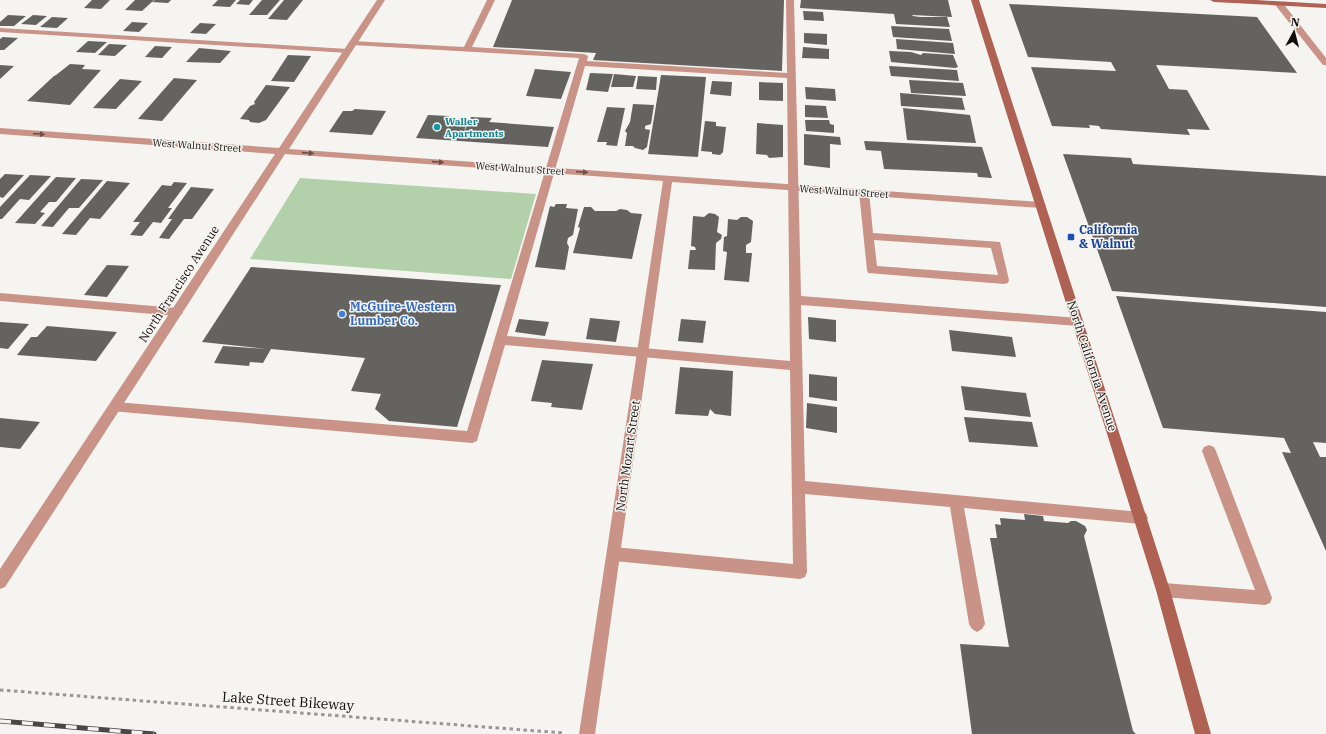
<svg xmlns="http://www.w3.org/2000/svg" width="1326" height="734" font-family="'IBM Plex Serif',serif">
  <rect width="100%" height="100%" fill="#f6f4f1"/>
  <polygon fill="#b2d1aa" points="300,178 536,194 511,279 250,259"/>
  <g fill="#656360">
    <polygon points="92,0 110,0 101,9 84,8"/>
    <polygon points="135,0 154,0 142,11 125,10"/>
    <polygon points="155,0 171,0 168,3 152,2"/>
    <polygon points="218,0 236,0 230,7 212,6"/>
    <polygon points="240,0 253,0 249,5 236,4"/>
    <polygon points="262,0 280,0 267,15 249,15"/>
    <polygon points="284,0 303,0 287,20 268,19"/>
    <polygon points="512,0 784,0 782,71 593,60 596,53 493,47"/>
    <polygon points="801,0 948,0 952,17 912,15 913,16 920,17 947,17 950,27 896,24 894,14 800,8"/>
    <polygon points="1009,4 1257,17 1297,73 1156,65 1169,89 1187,90 1210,130 1187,129 1190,135 1101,129 1099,126 1089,125 1090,128 1052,126 1031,67 1116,71 1111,62 1028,57"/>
    <polygon points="803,11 823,12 824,21 804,20"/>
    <polygon points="8,15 26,16 14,26 0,26 0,22"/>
    <polygon points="33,15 47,16 36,25 21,24"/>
    <polygon points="52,17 68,18 57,28 40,27"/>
    <polygon points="132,22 148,23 139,32 123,31"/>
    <polygon points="200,23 216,24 206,34 190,33"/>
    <polygon points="891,26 949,29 952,41 893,37"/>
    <polygon points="804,33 827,34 827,45 804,43"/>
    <polygon points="3,37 18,38 4,50 0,50 0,39"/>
    <polygon points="896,39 953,43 955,54 897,49"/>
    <polygon points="88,41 107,42 95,53 76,52"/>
    <polygon points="109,44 127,45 115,56 98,55"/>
    <polygon points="155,46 172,47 162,58 145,57"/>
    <polygon points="803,47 829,49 829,59 802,58"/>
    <polygon points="199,48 231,51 220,63 186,62"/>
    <polygon points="889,51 911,52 921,55 923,53 953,55 958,67 955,68 891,62"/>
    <polygon points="288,55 311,56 294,82 271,81"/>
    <polygon points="70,64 85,65 82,69 101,70 70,105 27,101 54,76 56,75"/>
    <polygon points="0,65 14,66 0,79"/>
    <polygon points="889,66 957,70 959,81 891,76"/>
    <polygon points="535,69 571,72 561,99 526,96"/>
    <polygon points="590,73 613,74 608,92 586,90"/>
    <polygon points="614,74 636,76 633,87 611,87"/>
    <polygon points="661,75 706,77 698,157 648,154"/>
    <polygon points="638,76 657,77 656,90 636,89"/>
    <polygon points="174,78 197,80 162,121 138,119"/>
    <polygon points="120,79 142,81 116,109 93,108"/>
    <polygon points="909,80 963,83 966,96 911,93"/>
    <polygon points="712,81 732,82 731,96 710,94"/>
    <polygon points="759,82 783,83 783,101 759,100"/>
    <polygon points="266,85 290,87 266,120 259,123 250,122 249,120 240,119 250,106 255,104 254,102"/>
    <polygon points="805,87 835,89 836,101 806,99"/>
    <polygon points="900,93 962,98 965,110 901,106"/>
    <polygon points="633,104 654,105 651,124 645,126 645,129 650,130 647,147 643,150 635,148 633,146 625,146 627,133 625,131 630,122"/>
    <polygon points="805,105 826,106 828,118 805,117"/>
    <polygon points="607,107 625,108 617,146 606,145 607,142 597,142"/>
    <polygon points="903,108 970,115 976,143 907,140"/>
    <polygon points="355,109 386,111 372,135 329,132 343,111 352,111"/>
    <polygon points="428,115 449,116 445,126 448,119 468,120 463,134 471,117 492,118 489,122 554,127 548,147 416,138"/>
    <polygon points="805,120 829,120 830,124 834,125 834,133 806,131"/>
    <polygon points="705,121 716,122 716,126 726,127 723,152 720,155 712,154 712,152 701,151"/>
    <polygon points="757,123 783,125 783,157 769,158 767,155 756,154"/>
    <polygon points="804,134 840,137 841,145 830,144 830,168 804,165"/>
    <polygon points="864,141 982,147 992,178 978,177 977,173 884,169 881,151 866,150"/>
    <polygon points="1063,154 1131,158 1133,164 1326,176 1326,307 1112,291"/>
    <polygon points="5,174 24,175 3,198 0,197 0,179"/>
    <polygon points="30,175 51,176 29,200 20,199 2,219 0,219 0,207"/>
    <polygon points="56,177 76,178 56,202 49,202 40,212 45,213 35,224 15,223"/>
    <polygon points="81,179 103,180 79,208 69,208 53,227 41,226"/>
    <polygon points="107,181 130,183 100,219 90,218 76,235 62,234"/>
    <polygon points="174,182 187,183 168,208 172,208 161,223 153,222 142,236 130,235 140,222 133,222 162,185 171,186"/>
    <polygon points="191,187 214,189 192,219 184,219 169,239 159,238 172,219 168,219"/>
    <polygon points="556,204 567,204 566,208 578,209 573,235 568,238 567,243 569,247 565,270 535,267 550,206 554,207"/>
    <polygon points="584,207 591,207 595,211 616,211 620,209 627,210 631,213 642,214 632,259 573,253 580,228 578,227"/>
    <polygon points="709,213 715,214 719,217 717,232 722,235 721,239 716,243 715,270 688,269 690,250 696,250 695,247 691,246 693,216 704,217"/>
    <polygon points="741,217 747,217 753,221 751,242 746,245 746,253 752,253 749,282 724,280 727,252 723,251 724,237 727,236 728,219 737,220"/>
    <polygon points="107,265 129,266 107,297 84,295"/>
    <polygon points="251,267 501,285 457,427 389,421 375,409 381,394 351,391 365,358 271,349 263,363 250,362 249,366 214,363 223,346 267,349 202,342"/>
    <polygon points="1116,296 1326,312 1326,443 1313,442 1320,457 1326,457 1326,551 1282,452 1291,453 1284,438 1163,428"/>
    <polygon points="808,317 836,320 836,342 809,339"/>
    <polygon points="590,318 620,321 616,342 586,339"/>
    <polygon points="519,319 549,322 545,336 515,332"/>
    <polygon points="681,319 706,321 703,343 678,341"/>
    <polygon points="0,322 29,324 8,349 0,348"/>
    <polygon points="47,326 117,332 96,361 17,355 31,337 37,337"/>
    <polygon points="949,330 1012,337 1016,357 952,351"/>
    <polygon points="542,360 593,364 582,410 551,407 552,403 531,401"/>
    <polygon points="680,367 733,371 731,416 715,414 710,409 708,416 675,414"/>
    <polygon points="809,374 837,377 837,401 809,397"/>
    <polygon points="961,386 1026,393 1031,417 965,410"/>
    <polygon points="807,403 837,407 837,433 806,428"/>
    <polygon points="964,417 1032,422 1038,447 969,442"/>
    <polygon points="0,418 40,422 20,449 0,447"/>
    <polygon points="1024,514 1043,516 1044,521 1068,523 1071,521 1076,521 1085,526 1087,530 1084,536 1133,731 1136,734 972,734 960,644 1009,647 990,538 997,538 995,524 1001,525 1000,518 1025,520"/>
  </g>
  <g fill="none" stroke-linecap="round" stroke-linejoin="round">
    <polyline stroke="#999795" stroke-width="3" stroke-dasharray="3.5 3.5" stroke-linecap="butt" points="0,690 564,733"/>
    <g fill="#c99388" fill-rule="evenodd">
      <path d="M487,0H495L472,47L584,54L588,56L587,61L787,73L786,0H794L801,296L1078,318L1082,319L1084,322L1082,325L1078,326L801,305L805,481L1141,512L1146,513L1148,518L1146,523L1141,524L964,508L985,624L982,629L977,632L972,629L969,624L950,507L805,494L807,572L805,577L800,579L614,561L609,559L607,554L609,549L614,547L793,564L790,370L505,345L478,437L477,441L472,443L111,411L109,407L111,403L115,402L467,431L579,58L352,45L348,43L352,41L464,47ZM585,66L787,78L790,361L507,336Z"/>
      <polygon points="0,28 348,49 352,51 348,53 0,32"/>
      <path d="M864,189L869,192L873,233L1000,242L1009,280L1008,283L1004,284L868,273L867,270L859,192ZM874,240L991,248L998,275L877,266Z"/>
      <polygon points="0,293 177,308 181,309 183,312 181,315 177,316 0,301"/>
      <polygon points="1209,445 1214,447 1216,451 1272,598 1270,603 1265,605 1163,597 1158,595 1156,590 1158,585 1163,583 1255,590 1202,451 1204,447"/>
    </g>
    <g fill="#c99388" fill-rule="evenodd">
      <polygon points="377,0 385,0 289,149 1041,202 1046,205 1041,208 672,182 595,734 579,734 663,181 285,154 5,587 0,589 0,569 275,154 0,134 0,128 279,148"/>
      <polygon points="1276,2 1282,2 1326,58 1326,65 1323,65 1276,6"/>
    </g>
    <g fill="#af6253" fill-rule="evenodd">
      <polygon points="971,0 979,0 1170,590 1211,734 1195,734 1156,590"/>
      <polygon points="1210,0 1256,0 1326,4 1326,8 1214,2"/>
    </g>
    <g stroke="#494847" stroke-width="5">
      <polyline id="rail" points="0,721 154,734"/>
    </g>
    <use href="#rail" stroke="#f6f4f1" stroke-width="3.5" stroke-dasharray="11" stroke-linecap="butt"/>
  </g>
  <defs><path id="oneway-solid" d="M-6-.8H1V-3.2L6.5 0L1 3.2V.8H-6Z"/></defs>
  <g fill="#6c504a">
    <use href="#oneway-solid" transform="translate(39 134) rotate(4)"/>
    <use href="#oneway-solid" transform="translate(308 153) rotate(4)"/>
    <use href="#oneway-solid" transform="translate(438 162) rotate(4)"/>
    <use href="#oneway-solid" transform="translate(582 172) rotate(4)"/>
  </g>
  <circle fill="#0f9aa8" stroke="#f6f4f1" stroke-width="1.5" cx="437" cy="127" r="4"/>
  <rect fill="#1a4fb4" stroke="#f6f4f1" stroke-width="1.5" x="1067" y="233" width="8" height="8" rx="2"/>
  <circle fill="#3f7fe0" stroke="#f6f4f1" stroke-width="1.5" cx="342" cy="314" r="4"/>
  <g text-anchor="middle" stroke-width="3" stroke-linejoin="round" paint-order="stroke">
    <g font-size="10" font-weight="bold" fill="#0d838f" stroke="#f6f4f1" text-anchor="start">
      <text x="445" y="125">Waller<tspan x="445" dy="12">Apartments</tspan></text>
    </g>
    <g font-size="10" fill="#0f0e0d" stroke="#f6f4f1">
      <text transform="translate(197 145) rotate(4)" y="4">West Walnut Street</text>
      <text transform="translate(520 168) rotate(4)" y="4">West Walnut Street</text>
      <text transform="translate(844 191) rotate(4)" y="4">West Walnut Street</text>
    </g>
    <g font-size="12" font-weight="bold" fill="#164399" stroke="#f6f4f1" text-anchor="start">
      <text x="1079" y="234">California<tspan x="1079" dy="14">&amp; Walnut</tspan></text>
    </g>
    <g font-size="12" fill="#0f0e0d" stroke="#f6f4f1">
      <text transform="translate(179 284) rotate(-57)" y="4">North Francisco Avenue</text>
      <text transform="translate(1092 366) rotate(72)" y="4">North California Avenue</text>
      <text transform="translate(628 456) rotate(-82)" y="4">North Mozart Street</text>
    </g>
    <g font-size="12" font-weight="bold" fill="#366cbe" stroke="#f6f4f1" text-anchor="start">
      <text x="350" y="311">McGuire-Western<tspan x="350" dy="14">Lumber Co.</tspan></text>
    </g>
    <g font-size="14" fill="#0f0e0d" stroke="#f6f4f1">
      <text transform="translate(288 701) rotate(4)" y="5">Lake Street Bikeway</text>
    </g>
  </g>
  <g transform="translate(1294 32) rotate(7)" stroke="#f6f4f1" stroke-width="3" paint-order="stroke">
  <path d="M0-3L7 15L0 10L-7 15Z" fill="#0f0e0d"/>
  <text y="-6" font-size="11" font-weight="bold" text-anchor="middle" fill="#0f0e0d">N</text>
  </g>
</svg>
